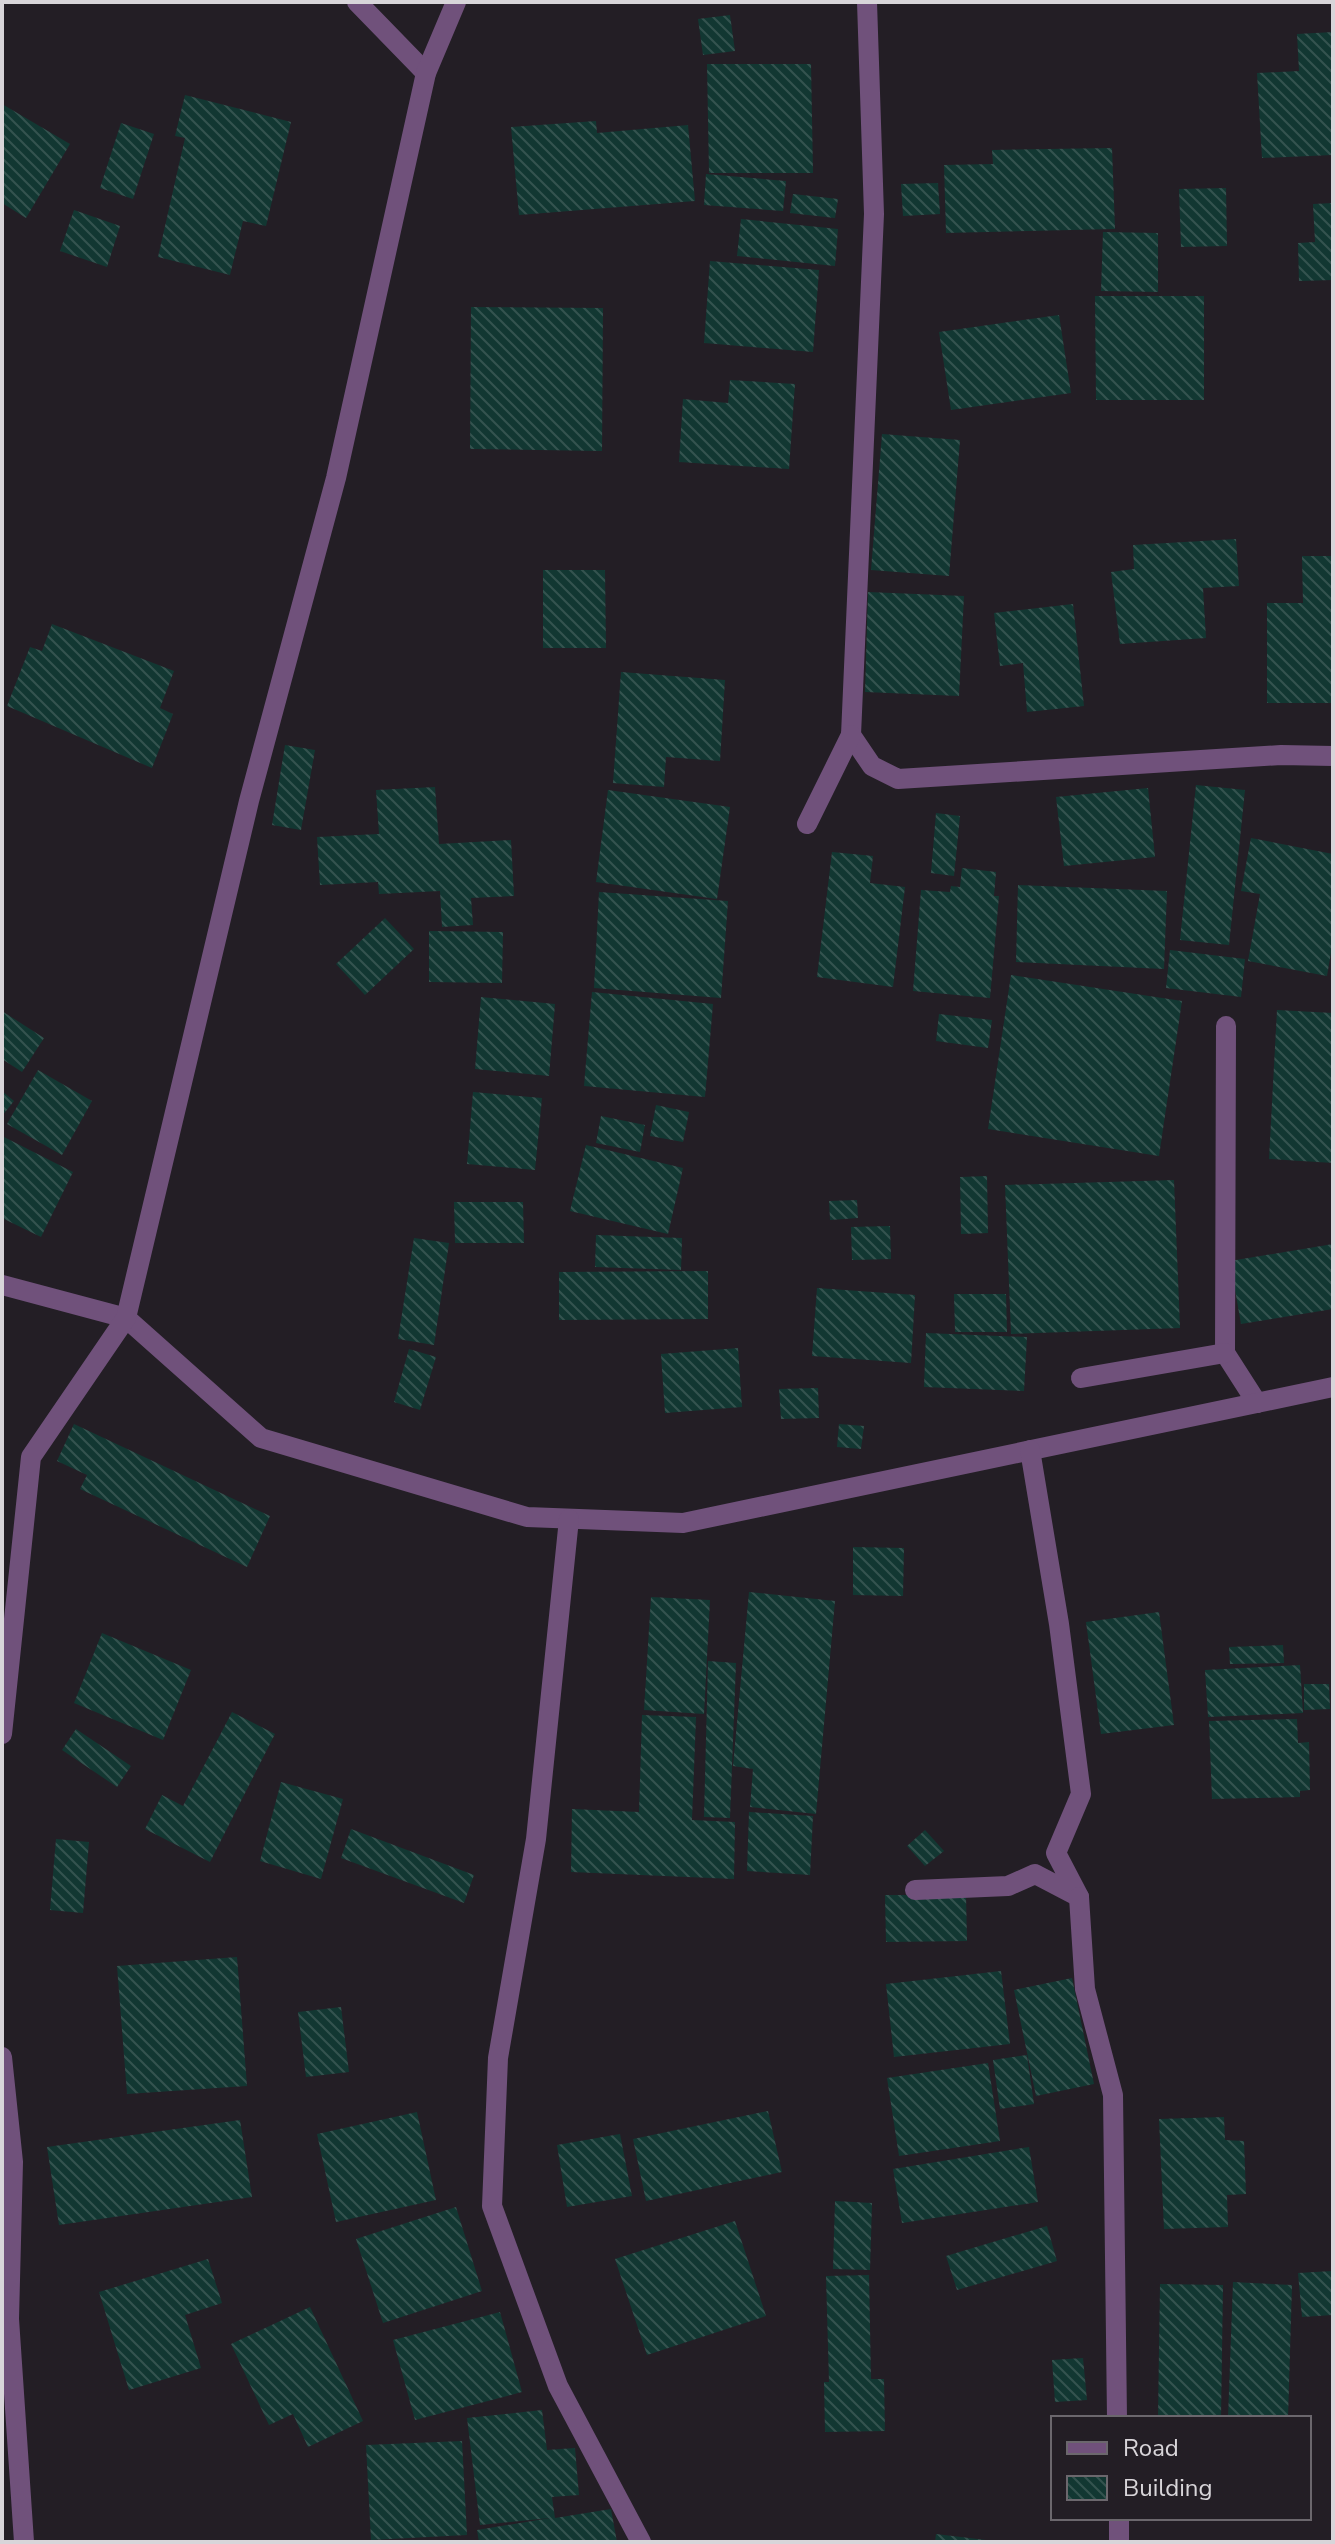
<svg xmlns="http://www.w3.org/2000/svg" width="1335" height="2544" font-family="'Nunito Sans',sans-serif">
  <defs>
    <pattern id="building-back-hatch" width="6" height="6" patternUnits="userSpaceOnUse" patternTransform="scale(2)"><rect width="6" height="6" fill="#123732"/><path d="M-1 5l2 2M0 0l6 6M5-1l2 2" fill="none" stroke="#34534f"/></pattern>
  </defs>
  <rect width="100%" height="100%" fill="#231e25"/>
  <g fill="url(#building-back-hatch)">
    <polygon points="730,15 735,51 703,55 698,19"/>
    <polygon points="1333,32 1333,155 1262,158 1257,73 1299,71 1297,34"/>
    <polygon points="707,64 811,64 813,173 709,173"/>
    <polygon points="185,95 291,122 266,226 243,221 230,275 158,257 185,138 175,136"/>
    <polygon points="2,104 70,144 26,218 2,203"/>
    <polygon points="596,121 597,133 688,125 695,201 519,215 511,127"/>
    <polygon points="121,123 154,134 133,199 100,188"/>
    <polygon points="1112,148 1115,229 946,233 944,165 993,164 992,150"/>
    <polygon points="706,174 786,181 783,211 704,205"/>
    <polygon points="938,183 940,214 903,216 901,184"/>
    <polygon points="1226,188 1227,246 1181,247 1179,189"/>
    <polygon points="793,194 838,199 835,218 790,213"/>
    <polygon points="1333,203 1333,280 1299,281 1298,243 1315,242 1313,204"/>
    <polygon points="74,210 120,226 107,267 60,251"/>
    <polygon points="741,219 838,229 835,266 737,256"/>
    <polygon points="1103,232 1158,233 1158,292 1101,291"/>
    <polygon points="710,261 819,270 813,352 704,343"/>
    <polygon points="1095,296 1204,296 1204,400 1096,400"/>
    <polygon points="471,307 603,308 602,451 470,449"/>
    <polygon points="1059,315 1071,393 951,410 939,332"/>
    <polygon points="730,380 795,384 789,469 679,462 683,399 728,403"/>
    <polygon points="882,434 960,440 949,576 871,570"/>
    <polygon points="1236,539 1239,586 1203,588 1206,638 1120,644 1111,572 1134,569 1133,545"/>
    <polygon points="1302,556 1333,556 1333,703 1267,703 1267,603 1303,603"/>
    <polygon points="543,570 605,570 606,648 543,648"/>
    <polygon points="868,592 964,596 959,696 865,692"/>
    <polygon points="1073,604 1084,706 1027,712 1023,663 1000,666 994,613"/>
    <polygon points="52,624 174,671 160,708 173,714 152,768 7,706 30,647 42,651"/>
    <polygon points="621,672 725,680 720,761 666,757 664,787 613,783"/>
    <polygon points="285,745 315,750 301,830 272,825"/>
    <polygon points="1196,785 1245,790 1229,945 1180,940"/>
    <polygon points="435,787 439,844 511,840 514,896 471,898 473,925 442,927 440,891 379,894 378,882 320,885 317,837 379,834 376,790"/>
    <polygon points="1148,788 1155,857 1064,866 1056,797"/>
    <polygon points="608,790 730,807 717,899 596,882"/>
    <polygon points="936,813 960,816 954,876 931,873"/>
    <polygon points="1251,838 1333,854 1333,941 1327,976 1248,961 1260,894 1241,891"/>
    <polygon points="832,852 873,856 870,883 905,887 893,987 817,977"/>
    <polygon points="962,868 996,872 994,896 999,896 990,998 913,991 921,890 950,892 951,886 960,887"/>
    <polygon points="1018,885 1167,891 1164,969 1016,962"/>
    <polygon points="599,892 728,901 721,998 594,988"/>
    <polygon points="385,918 414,949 365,995 336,964"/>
    <polygon points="429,931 503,932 502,983 429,982"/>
    <polygon points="1170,950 1245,959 1241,997 1166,988"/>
    <polygon points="1011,975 1182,1001 1159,1156 988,1129"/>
    <polygon points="592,992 713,1004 705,1097 584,1086"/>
    <polygon points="481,997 555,1004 549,1076 475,1069"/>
    <polygon points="1277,1010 1333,1013 1333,1163 1269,1159"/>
    <polygon points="2,1011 44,1038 22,1072 2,1059"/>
    <polygon points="939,1014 992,1020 988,1048 936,1041"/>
    <polygon points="38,1070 92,1101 62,1155 7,1124"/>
    <polygon points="2,1091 14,1101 2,1116"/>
    <polygon points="473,1092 542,1098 535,1170 467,1164"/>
    <polygon points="656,1105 689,1112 683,1142 650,1136"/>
    <polygon points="601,1116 645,1125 640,1152 596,1143"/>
    <polygon points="2,1136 73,1172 41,1237 2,1218"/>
    <polygon points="586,1145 683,1168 668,1234 570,1211"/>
    <polygon points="987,1176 988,1233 961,1234 960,1177"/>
    <polygon points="1174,1180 1180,1328 1011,1334 1005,1185"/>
    <polygon points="857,1200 858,1218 830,1220 829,1201"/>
    <polygon points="454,1202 523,1202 524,1243 455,1243"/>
    <polygon points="890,1226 891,1259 852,1260 851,1227"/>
    <polygon points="596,1235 682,1238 681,1270 595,1267"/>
    <polygon points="414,1238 449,1243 434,1345 398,1339"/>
    <polygon points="1333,1244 1333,1309 1241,1324 1230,1261"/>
    <polygon points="708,1271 708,1319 559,1320 559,1272"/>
    <polygon points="817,1288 915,1295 911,1363 812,1356"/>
    <polygon points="954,1294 1006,1294 1007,1332 955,1332"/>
    <polygon points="926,1333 1027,1337 1024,1391 924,1387"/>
    <polygon points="738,1348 742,1407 665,1413 661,1354"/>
    <polygon points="409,1349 436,1357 420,1410 394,1402"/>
    <polygon points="818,1388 819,1418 781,1419 779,1389"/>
    <polygon points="74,1424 270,1516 247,1567 80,1489 87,1475 57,1461"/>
    <polygon points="839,1424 864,1426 861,1449 837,1447"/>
    <polygon points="853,1547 904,1548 903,1596 853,1595"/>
    <polygon points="749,1592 835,1601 816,1814 750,1807 753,1769 733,1766"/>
    <polygon points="651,1597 710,1600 704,1714 644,1710"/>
    <polygon points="1159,1612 1174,1725 1101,1734 1086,1622"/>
    <polygon points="102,1633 191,1670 163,1740 74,1703"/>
    <polygon points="1283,1645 1284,1663 1230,1664 1229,1647"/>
    <polygon points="708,1661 736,1663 730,1818 704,1817"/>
    <polygon points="1300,1665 1303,1713 1208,1717 1205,1670"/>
    <polygon points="1304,1684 1329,1684 1330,1709 1304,1710"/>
    <polygon points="232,1712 275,1734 210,1862 145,1829 162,1795 183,1806"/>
    <polygon points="642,1715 696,1717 692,1820 735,1822 734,1879 571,1872 572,1809 639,1812"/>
    <polygon points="1297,1719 1298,1743 1309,1742 1310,1790 1300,1791 1300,1797 1212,1799 1209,1721"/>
    <polygon points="76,1729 131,1766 117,1787 62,1750"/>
    <polygon points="281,1782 343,1799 321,1879 260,1861"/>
    <polygon points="749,1812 813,1816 810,1875 747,1871"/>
    <polygon points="351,1829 474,1875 464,1903 341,1858"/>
    <polygon points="925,1830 944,1851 925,1866 907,1846"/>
    <polygon points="56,1839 89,1842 83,1913 50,1910"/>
    <polygon points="885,1895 966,1895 967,1941 886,1942"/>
    <polygon points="237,1957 247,2086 127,2094 117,1966"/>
    <polygon points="1001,1971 1010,2044 894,2057 886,1984"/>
    <polygon points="1072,1978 1094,2084 1036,2096 1014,1990"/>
    <polygon points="341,2007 349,2072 306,2077 298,2012"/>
    <polygon points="1027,2055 1034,2104 1000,2109 993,2060"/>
    <polygon points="988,2063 1000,2141 899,2156 887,2078"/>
    <polygon points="768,2111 782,2172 646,2201 633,2139"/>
    <polygon points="417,2112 436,2200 336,2222 317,2134"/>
    <polygon points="1224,2117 1225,2140 1244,2141 1246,2194 1227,2195 1228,2227 1164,2229 1159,2119"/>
    <polygon points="240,2120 252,2197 59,2225 47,2147"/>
    <polygon points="620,2134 632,2196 567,2207 557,2145"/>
    <polygon points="1029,2147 1038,2202 902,2223 893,2169"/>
    <polygon points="835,2201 872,2203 870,2270 833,2269"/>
    <polygon points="456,2207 482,2291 383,2323 356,2239"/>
    <polygon points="735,2221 766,2316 647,2355 615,2259"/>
    <polygon points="1047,2226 1057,2261 957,2290 946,2256"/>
    <polygon points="208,2259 222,2303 185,2315 201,2368 129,2390 99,2292"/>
    <polygon points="1332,2271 1333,2315 1302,2317 1298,2273"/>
    <polygon points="869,2275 871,2379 884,2379 885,2431 825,2432 824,2382 829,2382 826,2276"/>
    <polygon points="1233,2282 1292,2285 1288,2418 1228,2418"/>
    <polygon points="1160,2284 1223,2285 1221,2418 1158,2418"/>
    <polygon points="310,2307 363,2421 308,2447 293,2414 269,2425 231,2344"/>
    <polygon points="500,2312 522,2392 415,2420 393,2340"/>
    <polygon points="1083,2358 1087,2400 1055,2402 1052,2360"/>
    <polygon points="542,2410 547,2450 575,2448 579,2495 552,2497 555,2518 611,2509 617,2542 479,2542 477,2530 550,2518 480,2525 467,2418"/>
    <polygon points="462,2441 467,2535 371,2540 366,2445"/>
    <polygon points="936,2534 986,2540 986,2542 935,2542"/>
  </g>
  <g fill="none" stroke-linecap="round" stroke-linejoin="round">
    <g stroke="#70517b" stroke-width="20">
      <polyline points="1226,1026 1225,1353 1257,1403"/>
      <polyline points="1081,1378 1225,1353"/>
    </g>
    <g stroke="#70517b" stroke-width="20">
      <polyline points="357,2 426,73"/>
      <polyline points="867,2 874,214 851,735 872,766 898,779 1281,755 1333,756"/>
      <polyline points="807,824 851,735"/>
      <polyline points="2,1285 126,1318 261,1438 527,1517 683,1523 1333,1387"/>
      <polyline points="569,1519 536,1839 498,2058 492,2206 558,2386 641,2542"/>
      <polyline points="2,1734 31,1457 126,1318 249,801 336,478 426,73 456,2"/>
      <polyline points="915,1890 1008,1886 1035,1874 1079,1897 1056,1853 1081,1794 1059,1624 1030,1450"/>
      <polyline points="1079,1897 1085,1989 1113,2095 1117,2418"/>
      <polyline points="2,2057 13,2162 9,2319 24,2542"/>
      <polyline points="1119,2518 1119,2542"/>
    </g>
  </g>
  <rect width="1335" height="2544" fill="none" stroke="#d8d5d9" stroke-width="8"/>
  <rect x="1051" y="2416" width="260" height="104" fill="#231e25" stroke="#6b676d" stroke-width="2"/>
  <rect x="1067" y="2442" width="40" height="12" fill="#70517b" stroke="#6b676d" stroke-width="2"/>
  <text x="1123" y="2456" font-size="24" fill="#d8d5d9">Road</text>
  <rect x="1067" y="2476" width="40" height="24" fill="url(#building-back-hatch)" stroke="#6b676d" stroke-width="2"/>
  <text x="1123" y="2496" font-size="24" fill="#d8d5d9">Building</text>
</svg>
